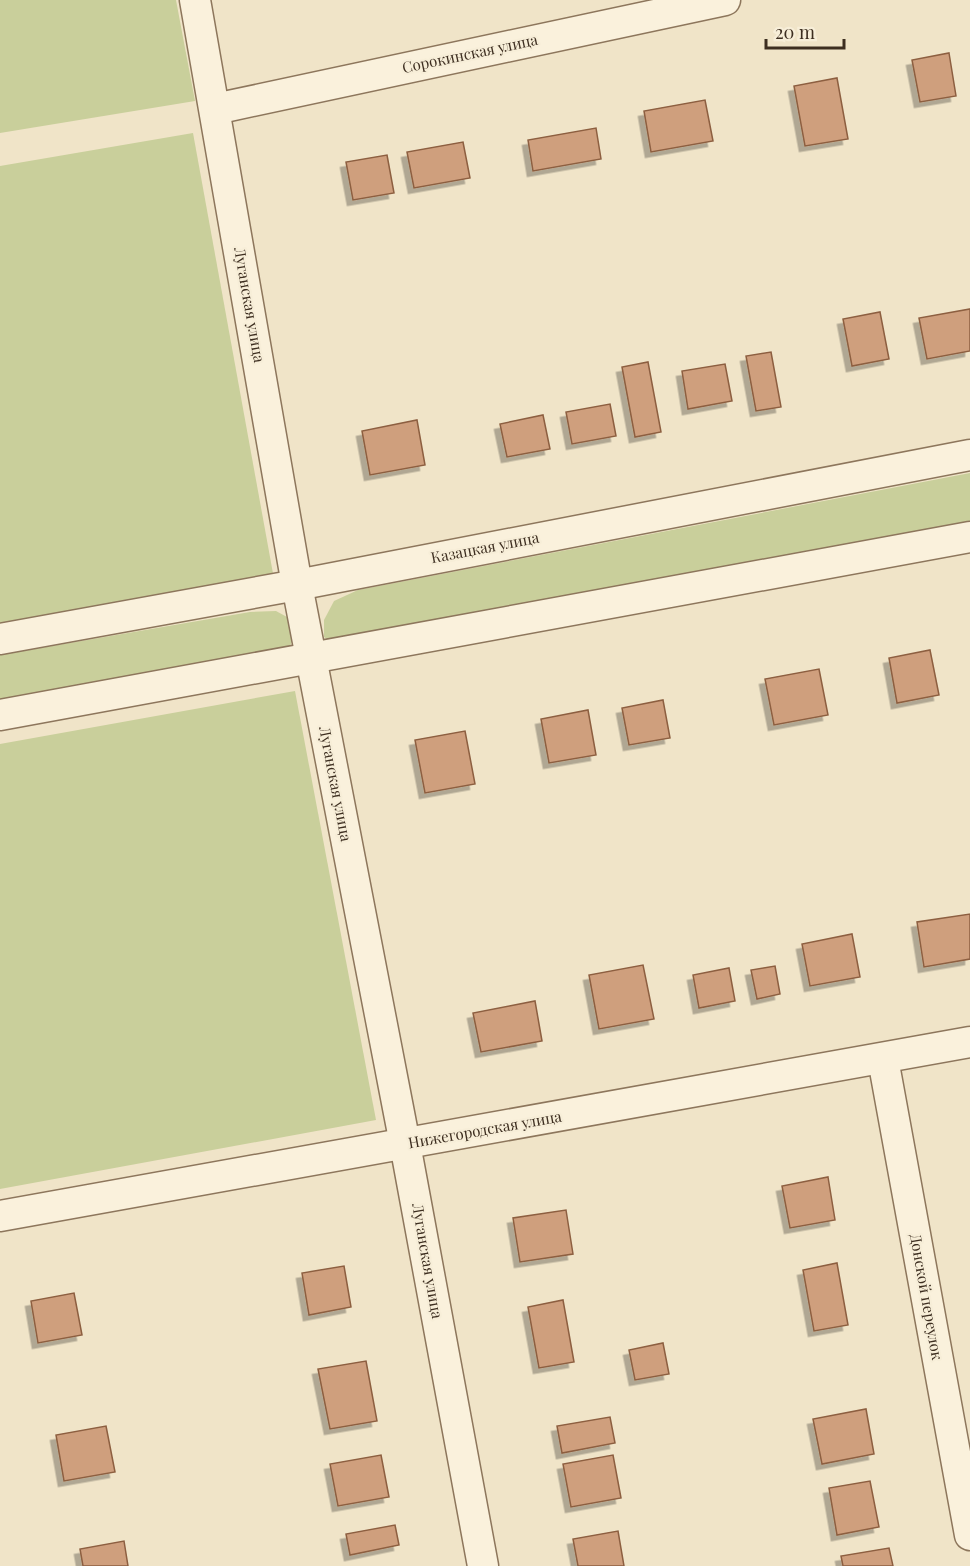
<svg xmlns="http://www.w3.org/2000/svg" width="970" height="1566" font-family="'Playfair Display',serif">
  <defs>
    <filter id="shadow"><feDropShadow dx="-5.5" dy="5.5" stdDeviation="0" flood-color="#0004"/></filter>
  </defs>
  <rect width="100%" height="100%" fill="#f0e4c8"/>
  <g fill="#c9cf9b">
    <polygon points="0,0 176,0 195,101 0,133"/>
    <polygon points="193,133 274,579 0,625 0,166"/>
    <polygon points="970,473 970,527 334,644 324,637 324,620 334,601 358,590"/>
    <polygon points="276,611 287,617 296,627 294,638 288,649 0,707 0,655 250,612"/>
    <polygon points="295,691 376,1120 0,1189 0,744"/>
  </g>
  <g fill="#cf9f7d" stroke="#8d5f41" stroke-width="1.5" filter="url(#shadow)">
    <polygon points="949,53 956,96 920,102 912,60"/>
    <polygon points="837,78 848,139 805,146 794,86"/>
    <polygon points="705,100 713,141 651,152 644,111"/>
    <polygon points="596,128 601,159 533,171 528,140"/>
    <polygon points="463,142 470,178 414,188 407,152"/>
    <polygon points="387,155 394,193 353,200 346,162"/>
    <polygon points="970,309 970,351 927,359 919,318"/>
    <polygon points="880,312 889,359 852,366 843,319"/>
    <polygon points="771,352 781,407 756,411 746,356"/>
    <polygon points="648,362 661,432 635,437 622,367"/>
    <polygon points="725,364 732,401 688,409 682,371"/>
    <polygon points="610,404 616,436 572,444 566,412"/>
    <polygon points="543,415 550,449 507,457 500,424"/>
    <polygon points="417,420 425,465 370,475 362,431"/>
    <polygon points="930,650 939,695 897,703 889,658"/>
    <polygon points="819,669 828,715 774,725 765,679"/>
    <polygon points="663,700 670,738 629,745 622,708"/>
    <polygon points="588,710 596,755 549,763 541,719"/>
    <polygon points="465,731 475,784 425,793 415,740"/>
    <polygon points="970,914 970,959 924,967 917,922"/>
    <polygon points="852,934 860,977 810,986 802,944"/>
    <polygon points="643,965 654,1019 599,1029 589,975"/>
    <polygon points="775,966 780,994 757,999 751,970"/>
    <polygon points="729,968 735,1001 699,1008 693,975"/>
    <polygon points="535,1001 542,1041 481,1052 473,1013"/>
    <polygon points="828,1177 835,1220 790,1228 782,1186"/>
    <polygon points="566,1210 573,1254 520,1262 513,1218"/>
    <polygon points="837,1263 848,1325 814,1331 803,1270"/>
    <polygon points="344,1266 351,1307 309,1315 302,1273"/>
    <polygon points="74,1293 82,1335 38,1343 31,1301"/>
    <polygon points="563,1300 574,1362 539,1368 528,1307"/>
    <polygon points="663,1343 669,1374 635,1380 629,1350"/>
    <polygon points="366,1361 377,1421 330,1429 318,1369"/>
    <polygon points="866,1409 874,1454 822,1464 813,1419"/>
    <polygon points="610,1417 615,1443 562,1453 557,1426"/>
    <polygon points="106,1426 115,1472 64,1481 56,1435"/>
    <polygon points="381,1455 389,1497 338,1506 330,1464"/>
    <polygon points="613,1455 621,1498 571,1507 563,1464"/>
    <polygon points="870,1481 879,1527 837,1535 829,1488"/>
    <polygon points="395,1525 399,1545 350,1555 346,1534"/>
    <polygon points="618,1531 624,1566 578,1566 573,1539"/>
    <polygon points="124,1541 128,1566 83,1566 80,1549"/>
    <polygon points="889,1548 893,1566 843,1566 841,1556"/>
  </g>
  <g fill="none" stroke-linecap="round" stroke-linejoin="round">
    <g stroke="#8d765c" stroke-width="33">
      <g id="minor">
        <polyline points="195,0 297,585 405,1144 483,1566"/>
        <polyline points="215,109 725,0"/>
        <polyline points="0,639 297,585 970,455"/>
        <polyline points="0,715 970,537"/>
        <polyline points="883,1059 970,1535"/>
        <polyline points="0,1216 970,1042"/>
      </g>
    </g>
    <use href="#minor" stroke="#faf1dc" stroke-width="30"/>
  </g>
  <g text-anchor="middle" stroke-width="4.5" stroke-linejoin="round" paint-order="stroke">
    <g font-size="15" fill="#3d2e20" stroke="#f7eed8">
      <text transform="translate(470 54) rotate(-12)" y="5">Сорокинская улица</text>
      <text transform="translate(249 305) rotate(80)" y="5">Луганская улица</text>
      <text transform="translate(485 548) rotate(-11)" y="5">Казацкая улица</text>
      <text transform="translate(335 784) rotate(79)" y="5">Луганская улица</text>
      <text transform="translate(485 1130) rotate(-10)" y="5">Нижегородская улица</text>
      <text transform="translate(427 1261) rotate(80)" y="5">Луганская улица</text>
      <text transform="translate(926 1297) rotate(80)" y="5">Донской переулок</text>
    </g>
  </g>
  <path d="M766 39v9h78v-9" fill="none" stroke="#3d2e20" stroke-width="3"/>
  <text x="775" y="39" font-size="18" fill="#3d2e20" stroke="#f7eed8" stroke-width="4.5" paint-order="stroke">20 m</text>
</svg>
